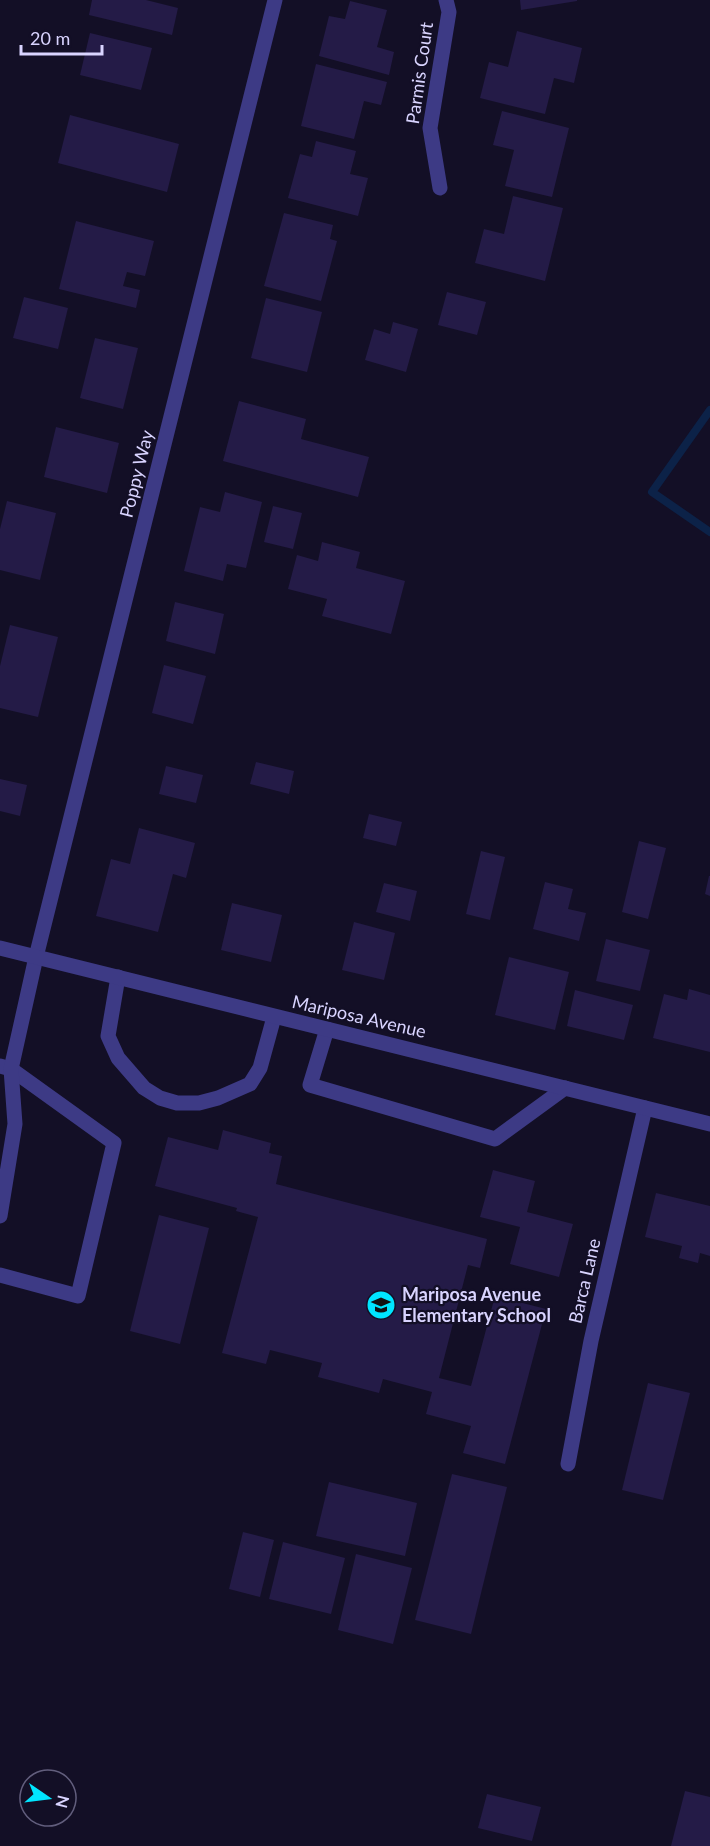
<svg xmlns="http://www.w3.org/2000/svg" width="710" height="1846" font-family="Lato,sans-serif">
  <rect width="100%" height="100%" fill="#130f26"/>
  <g fill="none" stroke-linecap="round" stroke-linejoin="round">
    <polyline stroke="#0c2248" stroke-width="8" points="710,410 652,492 710,532"/>
  </g>
  <g fill="#241b47">
    <polygon points="92,0 146,0 178,8 172,35 89,15"/>
    <polygon points="520,0 577,0 577,1 521,10"/>
    <polygon points="350,1 387,10 377,47 394,52 389,75 319,56 329,16 345,19"/>
    <polygon points="517,31 582,48 574,83 554,78 545,114 480,98 489,62 508,67"/>
    <polygon points="90,33 152,48 141,90 80,75"/>
    <polygon points="316,64 387,82 381,105 364,101 354,139 301,126"/>
    <polygon points="502,111 569,128 552,197 505,186 514,150 493,145"/>
    <polygon points="70,115 179,144 167,192 58,163"/>
    <polygon points="316,141 356,151 350,174 368,178 358,216 288,198 300,154 312,157"/>
    <polygon points="513,196 563,208 545,281 475,263 484,229 504,234"/>
    <polygon points="284,213 333,225 330,239 337,241 321,301 264,286"/>
    <polygon points="76,221 154,241 145,276 127,272 123,286 140,290 136,308 59,289"/>
    <polygon points="447,292 486,302 477,335 438,325"/>
    <polygon points="24,297 68,308 58,349 13,338"/>
    <polygon points="266,298 322,312 307,372 251,358"/>
    <polygon points="393,322 418,329 406,372 365,360 374,329 390,334"/>
    <polygon points="95,338 138,348 123,409 80,398"/>
    <polygon points="239,401 306,419 301,439 369,457 358,497 223,461"/>
    <polygon points="56,427 119,443 107,493 44,477"/>
    <polygon points="225,492 262,502 246,568 227,564 223,581 184,571 200,507 220,512"/>
    <polygon points="7,501 56,513 40,580 0,570 0,529"/>
    <polygon points="273,506 302,513 293,549 264,542"/>
    <polygon points="322,542 360,552 356,568 405,581 391,634 322,616 327,599 288,589 297,555 318,561"/>
    <polygon points="175,602 224,614 215,654 166,641"/>
    <polygon points="10,625 58,637 38,717 0,708 0,666"/>
    <polygon points="164,665 206,676 193,724 152,713"/>
    <polygon points="256,762 294,771 289,794 250,784"/>
    <polygon points="166,766 203,775 196,803 159,794"/>
    <polygon points="0,779 27,785 20,816 0,811"/>
    <polygon points="369,814 402,822 396,846 363,838"/>
    <polygon points="139,828 195,843 186,878 173,874 158,932 96,916 111,859 130,864"/>
    <polygon points="639,841 666,848 648,919 622,912"/>
    <polygon points="481,851 505,857 490,920 466,914"/>
    <polygon points="709,876 710,876 710,896 705,894"/>
    <polygon points="545,882 573,889 568,909 586,913 579,941 533,929"/>
    <polygon points="384,883 417,891 410,921 376,912"/>
    <polygon points="232,903 282,915 271,962 221,950"/>
    <polygon points="354,922 395,933 384,980 342,970"/>
    <polygon points="606,939 650,950 640,991 596,981"/>
    <polygon points="509,957 569,972 555,1030 495,1015"/>
    <polygon points="689,989 710,995 710,1052 653,1038 664,994 687,1000"/>
    <polygon points="575,990 633,1005 624,1040 567,1026"/>
    <polygon points="223,1130 271,1143 269,1153 282,1156 276,1184 487,1239 480,1268 468,1265 439,1378 471,1386 495,1296 546,1309 505,1464 463,1453 471,1426 426,1414 432,1392 383,1379 379,1393 318,1377 322,1363 270,1350 266,1364 222,1353 258,1217 236,1211 237,1208 155,1186 168,1137 218,1150"/>
    <polygon points="493,1170 535,1181 527,1212 573,1224 559,1277 510,1264 520,1227 480,1217"/>
    <polygon points="656,1193 710,1206 710,1256 700,1253 698,1263 679,1258 682,1246 645,1237"/>
    <polygon points="159,1215 209,1228 180,1344 130,1331"/>
    <polygon points="648,1383 690,1393 663,1500 622,1490"/>
    <polygon points="452,1474 507,1487 471,1634 415,1620"/>
    <polygon points="329,1482 417,1503 405,1556 316,1536"/>
    <polygon points="243,1532 274,1540 260,1597 229,1589"/>
    <polygon points="283,1542 345,1558 331,1614 269,1599"/>
    <polygon points="356,1554 412,1568 393,1644 338,1630"/>
    <polygon points="685,1791 710,1797 710,1846 671,1846"/>
    <polygon points="487,1794 541,1807 532,1841 478,1828"/>
  </g>
  <g fill="none" stroke-linecap="round" stroke-linejoin="round">
    <g stroke="#3d3a85" stroke-width="15">
      <polyline points="118,977 108,1036 118,1058 144,1088 160,1098 177,1103 199,1103 218,1098 250,1084 260,1068 274,1017"/>
      <polyline points="327,1029 310,1085 495,1139 565,1088"/>
      <polyline points="0,1066 11,1069 114,1143 78,1296 0,1275"/>
      <polyline points="0,1216 15,1124 11,1069 36,957"/>
    </g>
    <g stroke="#3d3a85" stroke-width="15">
      <polyline points="440,188 430,128 449,12 446,0"/>
      <polyline points="36,957 275,0"/>
      <polyline points="568,1464 591,1341 645,1108"/>
    </g>
    <polyline stroke="#3d3a85" stroke-width="15" points="0,948 710,1124"/>
  </g>
  <defs>
    <g id="school-disc" transform="scale(1.5)"><circle r="9.5" fill="#00e5ff" stroke="#130f26"/><path d="M0-5L7-2L0 1L-7-2ZM-4 1L0 2.5L4 1V4Q0 6-4 4Z" fill="#111"/></g>
  </defs>
  <g fill-rule="evenodd">
    <use href="#school-disc" x="381" y="1305"/>
  </g>
  <g text-anchor="middle" stroke-width="4.5" stroke-linejoin="round" paint-order="stroke">
    <g font-size="18" fill="#d9d4ff" stroke="#130f26">
      <text transform="translate(420 73) rotate(-82)" y="6">Parmis Court</text>
      <text transform="translate(137 474) rotate(-76)" y="6">Poppy Way</text>
      <text transform="translate(359 1017) rotate(13)" y="6">Mariposa Avenue</text>
      <text transform="translate(585 1281) rotate(-77)" y="6">Barca Lane</text>
    </g>
    <g font-size="18" font-weight="bold" fill="#d9d4ff" stroke="#130f26" text-anchor="start">
      <text x="402" y="1301">Mariposa Avenue<tspan x="402" dy="21">Elementary School</tspan></text>
    </g>
  </g>
  <g transform="translate(48 1798) rotate(104)"><circle r="28" fill="#130f26" stroke="#625e7d" stroke-width="1.5"/>
  <path d="M0-4.5L10 22L0 15L-10 22Z" fill="#00e5ff"/>
  <text y="-9" font-size="16" font-weight="bold" text-anchor="middle" fill="#d9d4ff">N</text>
  </g>
  <path d="M21 45v9h81v-9" fill="none" stroke="#d9d4ff" stroke-width="3"/>
  <text x="30" y="45" font-size="18" fill="#d9d4ff" stroke="#130f26" stroke-width="4.5" paint-order="stroke">20 m</text>
</svg>
